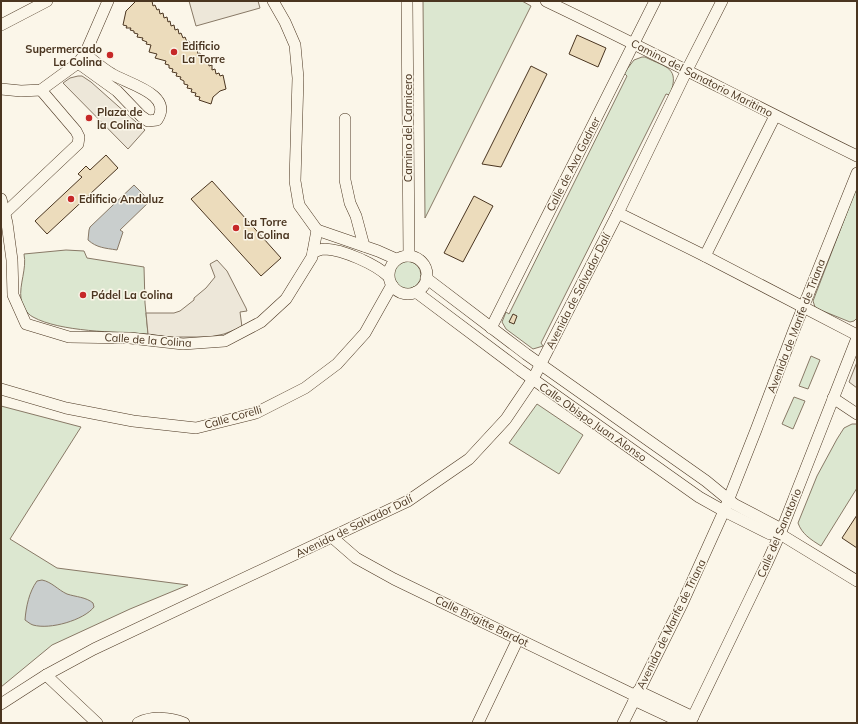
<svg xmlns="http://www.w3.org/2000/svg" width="858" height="724" font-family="Mulish,sans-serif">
  <rect width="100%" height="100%" fill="#fbf6e9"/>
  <g fill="#dce7d0" stroke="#887966">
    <polygon points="423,1 522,1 531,6 425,218"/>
    <path d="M642,57H645C667,68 680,67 670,95L666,94L541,343L543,346L533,349L506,329L502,322L506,312L509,314L627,76L624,73L634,60Z"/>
    <polygon points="857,186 857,318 854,321 850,322 818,309 815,307 813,301"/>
    <path d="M66,250L84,251L87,258L144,267L145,303L148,334C116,332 60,332 33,317C27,314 22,306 21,299C19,284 27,269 24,254Z"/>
    <circle cx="407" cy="275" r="14"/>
    <polygon points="811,356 820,360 808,389 799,386"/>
    <polygon points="794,397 805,401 793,429 782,424"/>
    <polygon points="537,404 583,435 559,474 509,443"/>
    <polygon points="1,406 81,427 10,539 57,568 188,585 130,609 52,645 1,687"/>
    <path d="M852,424H857V488L821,546C810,539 802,534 798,523L817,476L837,439L844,428Z"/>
  </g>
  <g fill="#ede7d9" stroke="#887966">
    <polygon points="189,1 258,1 260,8 196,26"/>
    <polygon points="78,76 82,76 91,82 145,130 128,149 63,83 70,78"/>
    <polygon points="217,260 227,271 246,308 247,311 240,312 242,327 224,334 210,337 169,337 148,334 146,313 174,313 180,311 194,300 194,298 206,288 215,277 210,264"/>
    <polygon points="857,362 857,388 849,382"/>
  </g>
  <g fill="#c9cecd" stroke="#887966">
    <path d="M134,185L150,201L120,230L123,232L117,250C105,248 97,248 88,240L89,230L90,227Z"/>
    <path d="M42,580C52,582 58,590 67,594C76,597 86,597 93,603L94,607C84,620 50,630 33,625C30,624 28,622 25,620C26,607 29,592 37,581Z"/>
  </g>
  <g fill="#ecdcbc" stroke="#4a3520">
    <polygon points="136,1 152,1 153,6 155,5 157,10 159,9 160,14 163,13 164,18 167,17 168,22 170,21 171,26 174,25 175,30 178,29 179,34 181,33 183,38 185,37 187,42 189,41 191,45 193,45 194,50 197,49 198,54 200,53 202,58 204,57 205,61 208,61 209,66 212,65 212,70 215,69 216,74 219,73 220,76 223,75 226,89 220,91 213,97 211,104 199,100 200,97 195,96 196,93 191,92 192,89 187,88 188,85 184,84 184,81 180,79 181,77 176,76 177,73 172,72 173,69 169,68 169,65 165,64 166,61 155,58 157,54 149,52 151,45 146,44 147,42 142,40 143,38 137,37 138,34 134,33 134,31 130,30 131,28 126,28 127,26 123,25 126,11"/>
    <polygon points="577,35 606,48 598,67 569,54"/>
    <polygon points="531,66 547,74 501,167 482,164"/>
    <polygon points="106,155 118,168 47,234 35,221 82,177 78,174 86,166 90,170"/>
    <polygon points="212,181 281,258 261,276 191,199"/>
    <polygon points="474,196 493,206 463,262 444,253"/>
    <polygon points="513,314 517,316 514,324 509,322"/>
    <polygon points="857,515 857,548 842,538"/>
  </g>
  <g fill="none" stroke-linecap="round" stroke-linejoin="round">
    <g stroke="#4a3520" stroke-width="12">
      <g id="minor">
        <polyline points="407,1 409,256"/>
        <path d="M546,1C651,51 753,105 857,156"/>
        <polyline points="1,25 47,1"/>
        <path d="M78,63L117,91L141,116L148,121L157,120C174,94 128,84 112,74C103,69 94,61 85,54"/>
        <polyline points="1,89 21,91 41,90 78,63 85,54 108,1"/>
        <polyline points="345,119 345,180 350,203 356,216 364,246"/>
        <polyline points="1,199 7,223 12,260 13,295 26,324 69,337 130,338 183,344 225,341 261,322 286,299 312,257 317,230 299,205 295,181 298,78 295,45 285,22 273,1"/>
        <polyline points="5,213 78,144 79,137 76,131 41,90"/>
        <polyline points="618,213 705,256 857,335"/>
        <polyline points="317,230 378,251 396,259"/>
        <path d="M313,252C317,251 321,249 325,249C344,250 375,264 388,276"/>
        <circle cx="408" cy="275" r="19"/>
        <polyline points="705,256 775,116"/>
        <polyline points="426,278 526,354 706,481 734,504 776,526 780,534"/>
        <polyline points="416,292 520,370 699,497 724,511 770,534 780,534 857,581"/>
        <polyline points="491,328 655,1"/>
        <polyline points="1,389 66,408 133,421 196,428 256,413 305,388 337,364 365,333 392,285"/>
        <polyline points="833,398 857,414"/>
        <polyline points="333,538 356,558 394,579 636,696"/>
        <polyline points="46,675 97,723"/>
        <polyline points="638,691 693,717"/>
        <polyline points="634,700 683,723"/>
        <polyline points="1,704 46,675 94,649 408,501 469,459 506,419 533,379 618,213 687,70 722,1"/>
        <path d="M138,723C152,716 170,717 184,723"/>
        <polyline points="478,723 518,639"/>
        <polyline points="623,723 682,604 724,511 756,430 794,330 857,173"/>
        <polyline points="690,723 767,563 780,534 857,338"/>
      </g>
    </g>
    <use href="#minor" stroke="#fbf6e9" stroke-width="11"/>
  </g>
  <g fill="#c62828" stroke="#fbf6e9" stroke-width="1.5">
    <circle cx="174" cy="52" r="4"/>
    <circle cx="110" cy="55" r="4"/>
    <circle cx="89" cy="118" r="4"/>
    <circle cx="71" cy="199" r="4"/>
    <circle cx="236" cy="228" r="4"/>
    <circle cx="83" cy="295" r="4"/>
  </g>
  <g text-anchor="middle" stroke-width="3" stroke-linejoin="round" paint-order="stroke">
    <g font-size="11" font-weight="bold" fill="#4a3520" stroke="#fbf6e9" text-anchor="start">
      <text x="182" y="50">Edificio<tspan x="182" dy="13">La Torre</tspan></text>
      <text x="102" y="53" text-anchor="end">Supermercado<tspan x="102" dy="13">La Colina</tspan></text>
      <text x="97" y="116">Plaza de<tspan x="97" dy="13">la Colina</tspan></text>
      <text x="79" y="203">Edificio Andaluz</text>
      <text x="244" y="226">La Torre<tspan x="244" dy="13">la Colina</tspan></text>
      <text x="91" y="299">Pádel La Colina</text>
    </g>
    <g font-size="11" fill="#4a3520" stroke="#fbf6e9">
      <text transform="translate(702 78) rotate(27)" y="4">Camino del Sanatorio Maritimo</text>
      <text transform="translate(408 128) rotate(-90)" y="4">Camino del Carnicero</text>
      <text transform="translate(573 164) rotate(-63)" y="4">Calle de Ava Gadner</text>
      <text transform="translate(578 291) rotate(-63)" y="4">Avenida de Salvador Dalí</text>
      <text transform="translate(796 326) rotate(-69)" y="4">Avenida de Marife de Triana</text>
      <text transform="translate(148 340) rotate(4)" y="4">Calle de la Colina</text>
      <text transform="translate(233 417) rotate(-16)" y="4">Calle Corelli</text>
      <text transform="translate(593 422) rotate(35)" y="4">Calle Obispo Juan Alonso</text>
      <text transform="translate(354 526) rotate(-26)" y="4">Avenida de Salvador Dalí</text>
      <text transform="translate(779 533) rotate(-67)" y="4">Calle del Sanatorio</text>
      <text transform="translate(482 621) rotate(26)" y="4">Calle Brigitte Bardot</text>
      <text transform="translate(671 624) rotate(-64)" y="4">Avenida de Marife de Triana</text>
    </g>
  </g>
  <rect width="858" height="724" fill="none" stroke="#4a3520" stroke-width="4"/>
</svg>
